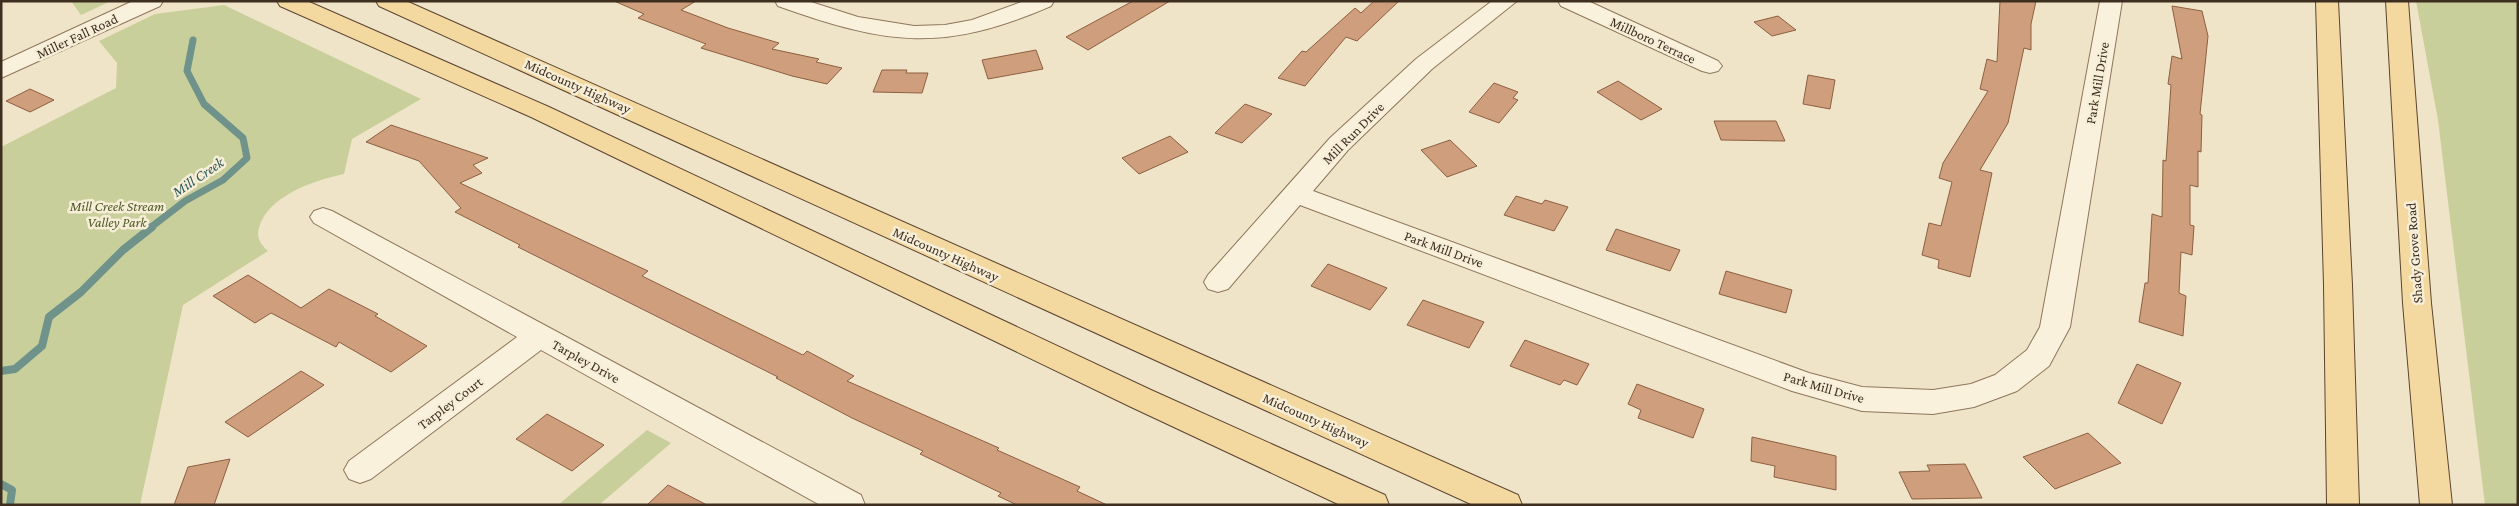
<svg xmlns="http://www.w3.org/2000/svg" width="2519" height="506" font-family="'Crimson Pro',serif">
  <rect width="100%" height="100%" fill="#f0e4c8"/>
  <g fill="#c9cf9b">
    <polygon points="71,1 111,1 81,15"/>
    <polygon points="2416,1 2518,1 2518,505 2485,505 2438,120"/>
    <path d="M224,5L421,99L352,139L344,174C315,180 267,196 259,228C256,238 261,245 268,251L183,305L140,505H1V147L116,88L117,63L99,41L155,14Z"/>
    <polygon points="647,430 671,443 599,505 558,505"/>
  </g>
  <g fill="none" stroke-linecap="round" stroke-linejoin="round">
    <polyline stroke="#6f938a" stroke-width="7" points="150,228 185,201 223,180 247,158 243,138 204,104 187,71 193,40"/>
    <g stroke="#6f938a" stroke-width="8">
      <polyline points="1,371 15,369 42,346 49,317 81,292 123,250 152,227"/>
      <polyline points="1,484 12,490 10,505"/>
    </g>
  </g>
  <g fill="#cf9f7d" stroke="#8d5f41">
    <polygon points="614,1 696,1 681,10 728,28 779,43 772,49 819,59 816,62 842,68 827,84 792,76 701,48 706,44 638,18 644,14"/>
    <polygon points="1133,1 1170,1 1088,50 1066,37"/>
    <polygon points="1374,1 1399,1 1357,41 1346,37 1305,86 1278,78 1302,51 1306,52 1355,8 1361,13"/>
    <polygon points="2000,1 2036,1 2031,24 2031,50 2024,48 2008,123 1980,170 1992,173 1970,277 1938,268 1939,260 1922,255 1929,223 1941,226 1952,182 1939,178 1943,163 1988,91 1980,89 1987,59 1997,62"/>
    <polygon points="2172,6 2202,11 2208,36 2200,114 2202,115 2201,152 2198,151 2198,187 2190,185 2190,225 2194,226 2192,255 2181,252 2179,293 2186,296 2183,336 2139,322 2145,283 2148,283 2152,214 2162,217 2163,160 2166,161 2171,85 2168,84 2172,56 2182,59"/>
    <polygon points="1778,16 1796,30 1772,36 1754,22"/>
    <polygon points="1036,50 1043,69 988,79 982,60"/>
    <polygon points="882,70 907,70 906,73 928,73 922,93 873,92"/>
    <polygon points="1808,75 1835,80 1830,109 1803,104"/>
    <polygon points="1618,81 1662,109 1641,120 1597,92"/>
    <polygon points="1494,83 1518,92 1513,98 1518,100 1499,123 1469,112"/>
    <polygon points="30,89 54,100 30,112 6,101"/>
    <polygon points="1245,104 1272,114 1242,143 1215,133"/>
    <polygon points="1714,121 1776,121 1785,141 1721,140"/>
    <polygon points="391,125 488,158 473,165 482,173 460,183 648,271 642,276 803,355 807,351 854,376 847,381 999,448 997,450 1080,487 1077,491 1107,505 1017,505 998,496 1001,493 920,454 923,451 852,418 776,378 778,377 518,247 520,245 455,212 461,208 419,161 366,142"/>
    <polygon points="1170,136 1188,152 1139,174 1122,158"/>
    <polygon points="1450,140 1477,166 1447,177 1421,150"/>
    <polygon points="1516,196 1542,204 1545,200 1568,207 1554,231 1504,215"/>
    <polygon points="1616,229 1680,250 1670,271 1606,250"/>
    <polygon points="1328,264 1387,288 1370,310 1311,286"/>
    <polygon points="1726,271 1792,290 1786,313 1719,294"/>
    <polygon points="248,275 301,308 329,289 378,314 375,316 427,346 391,372 339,342 336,347 271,313 255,323 213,296"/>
    <polygon points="1423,300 1484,322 1469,348 1407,325"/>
    <polygon points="1525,340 1589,364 1577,385 1564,380 1560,385 1510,366"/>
    <polygon points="2137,364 2181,383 2162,424 2118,403"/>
    <polygon points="301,371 324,385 248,437 225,422"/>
    <polygon points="1637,384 1704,409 1693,438 1638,418 1641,410 1628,404"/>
    <polygon points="547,414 604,445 572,471 516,439"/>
    <polygon points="2088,433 2121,463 2055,489 2023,457"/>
    <polygon points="1752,437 1836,456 1836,490 1774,477 1775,466 1751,461"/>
    <polygon points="230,459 214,505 174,505 188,467"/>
    <polygon points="1965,464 1982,498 1912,499 1899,472 1930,471 1927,465"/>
    <polygon points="668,485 707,505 647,505"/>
  </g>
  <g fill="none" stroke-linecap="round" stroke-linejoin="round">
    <g stroke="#8d765c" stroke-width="2">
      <g id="minor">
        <polygon points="133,1 163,1 160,6 1,78 1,62"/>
        <path d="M775,1H808L858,17L914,26L945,25L972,20L1024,1H1054L1051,6C943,53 887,45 778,6Z"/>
        <polygon points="1492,1 1517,1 1432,69 1348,150 1313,191 1809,373 1862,387 1933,390 1971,384 1995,375 2027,350 2040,327 2100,1 2122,1 2070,327 2049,366 2017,391 1974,407 1933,414 1862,411 1792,391 1300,205 1228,289 1218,292 1208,289 1204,282 1208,275 1330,138 1416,59"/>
        <polygon points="1558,1 1588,1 1718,61 1722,66 1718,71 1710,73 1702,71 1561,6"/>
        <polygon points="323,208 332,211 861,495 865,505 820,505 541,350 371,479 360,483 349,479 344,470 349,461 517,337 314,223 310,217 314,211"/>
      </g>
    </g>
    <g stroke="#5b4430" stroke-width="2">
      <g id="major">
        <polygon points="277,1 307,1 549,107 1151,390 1385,495 1389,505 1340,505 1129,406 531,117 280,6"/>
        <polygon points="376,1 406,1 1518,495 1522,505 1473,505 379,6"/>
        <polygon points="2316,1 2338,1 2352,285 2359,505 2327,505 2324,285"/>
        <polygon points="2386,1 2408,1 2431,303 2452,505 2420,505 2403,303"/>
      </g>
    </g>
    <use href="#minor" fill="#faf1dc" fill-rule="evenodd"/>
    <use href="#major" fill="#f3d9a0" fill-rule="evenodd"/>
  </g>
  <g text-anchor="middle" stroke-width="5" stroke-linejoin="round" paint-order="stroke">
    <g font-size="14" fill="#3d2e20" stroke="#f7eed8">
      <text transform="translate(77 36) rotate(-25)" y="5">Miller Fall Road</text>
      <text transform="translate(1653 40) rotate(25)" y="5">Millboro Terrace</text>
      <text transform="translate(2097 83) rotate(-80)" y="5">Park Mill Drive</text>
      <text transform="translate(578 86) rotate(24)" y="5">Midcounty Highway</text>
      <text transform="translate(1353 133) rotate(-45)" y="5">Mill Run Drive</text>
      <text transform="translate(1444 249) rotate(20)" y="5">Park Mill Drive</text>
      <text transform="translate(2414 253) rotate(-94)" y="5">Shady Grove Road</text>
      <text transform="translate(946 254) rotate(24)" y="5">Midcounty Highway</text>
      <text transform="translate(586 361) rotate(29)" y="5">Tarpley Drive</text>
      <text transform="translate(1824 387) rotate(16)" y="5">Park Mill Drive</text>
      <text transform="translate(450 403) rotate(-37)" y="5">Tarpley Court</text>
      <text transform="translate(1316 420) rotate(24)" y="5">Midcounty Highway</text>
    </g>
    <g font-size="14" font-style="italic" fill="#4d5a26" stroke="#f7eed8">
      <text x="117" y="211">Mill Creek Stream<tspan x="117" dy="16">Valley Park</tspan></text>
    </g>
    <g font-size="15" font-style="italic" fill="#2f5d5a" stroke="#f7eed8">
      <text transform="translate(198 177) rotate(-34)" y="5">Mill Creek</text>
    </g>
  </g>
  <rect width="2519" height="506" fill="none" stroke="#3d2e20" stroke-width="5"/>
</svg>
